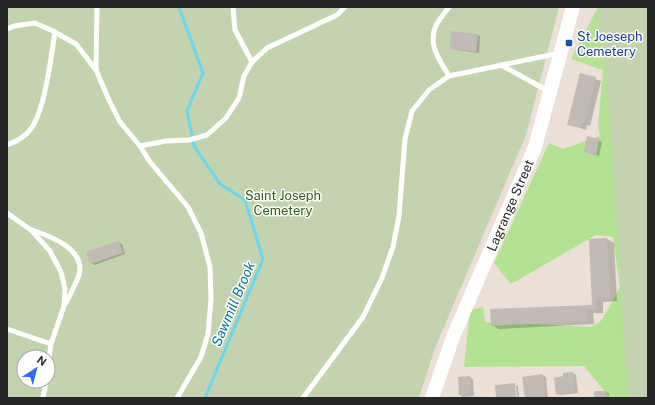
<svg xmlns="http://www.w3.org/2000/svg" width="655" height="405" font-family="'Public Sans',sans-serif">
  <rect width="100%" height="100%" fill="#eae0d8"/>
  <polygon fill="#b5e193" points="598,7 648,7 648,398 610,398 584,366 464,367 470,310 483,307 485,322 591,327 602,320 620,287 613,237 596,235 511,284 494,263 549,143 563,149 600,136 598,127 603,70 571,59"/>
  <g fill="#c4d3af" fill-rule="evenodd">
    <path d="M7,7H559L526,135L435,348L419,398H7ZM24,357H48V381H24Z"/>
    <polygon points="598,7 648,7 648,398 628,398 610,120"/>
  </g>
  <g fill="#0003">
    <polygon points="477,35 480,36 479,53 451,49"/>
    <polygon points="580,74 601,81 590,126 587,125 586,130 568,124"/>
    <polygon points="588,137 602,142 599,156 588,153"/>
    <polygon points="607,239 614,243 617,301 603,302 603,313 593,313 594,324 498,329 492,325 593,305 590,240"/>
    <polygon points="118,242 122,244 125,254 95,265 91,263"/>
    <polygon points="573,373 576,375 578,393 560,395 557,393 564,377"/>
    <polygon points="542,375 546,377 548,398 526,398 523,377"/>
    <polygon points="470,377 473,379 474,396 463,397 460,395"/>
    <polygon points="516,385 518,386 519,398 517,398"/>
    <polygon points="605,392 609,393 609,398 595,398"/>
  </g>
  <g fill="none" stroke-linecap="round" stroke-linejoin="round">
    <polyline stroke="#6ad7ed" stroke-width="3" points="179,7 203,73 187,111 194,146 220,184 245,200 263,259 205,398"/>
  </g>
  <g fill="#c1bab5">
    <polygon points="451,31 478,34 476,52 450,49"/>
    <polygon points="580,73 596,77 585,123 582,123 581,128 567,125"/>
    <polygon points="587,136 599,139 596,155 584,152"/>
    <polygon points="607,238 610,298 596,299 597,310 587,310 587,321 491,326 490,309 592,305 589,239"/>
    <polygon points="119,241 123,253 90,264 86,252"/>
    <polygon points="573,372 575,392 556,394 554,378 563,376 563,373"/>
    <polygon points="543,374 545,397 525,398 522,377"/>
    <polygon points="470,376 471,395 459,395 458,377"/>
    <polygon points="515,383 516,398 496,398 495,385"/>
    <rect x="594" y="391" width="12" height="7"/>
  </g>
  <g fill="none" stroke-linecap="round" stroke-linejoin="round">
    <g stroke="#fff" stroke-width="5">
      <polyline points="97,7 96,70 109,100 120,122 140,146 150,162 188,207 201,233 210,267 211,299 208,334 201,357 177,398"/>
      <polyline points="233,7 235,30 252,62"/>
      <path d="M449,7C445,13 437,21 435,28C428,46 441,62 449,76"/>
      <polyline points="7,29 14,26 35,23 53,31 76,44 96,70"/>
      <polyline points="501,65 550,92"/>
      <path d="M7,145C15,142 25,137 30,130C45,112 51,56 55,32"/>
      <polyline points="140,146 166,141 189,140 207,135 226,118 239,98 244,76 252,62 267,48 337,15 345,7"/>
      <polyline points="7,213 31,230 50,251 61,272 65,289 64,306 51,344 48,365"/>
      <path d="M32,230C50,236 86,249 79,275C76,284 70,294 66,303"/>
      <polyline points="7,329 51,344"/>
      <polyline points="43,398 46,381"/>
      <polyline points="303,398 363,317 382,278 393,247 399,216 405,139 412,111 429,90 449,76 560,53"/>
    </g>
    <path stroke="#fff" stroke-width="14" id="s1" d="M432,398L453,337L535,147L573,7"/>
  </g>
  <rect fill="#1a4fb4" stroke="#fff" stroke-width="1.5" x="565" y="39" width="8" height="8" rx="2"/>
  <g text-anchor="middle" stroke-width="3" stroke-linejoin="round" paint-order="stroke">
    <g font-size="13" fill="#164399" stroke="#fff" text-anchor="start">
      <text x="577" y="41">St Joeseph<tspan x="577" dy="15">Cemetery</tspan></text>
    </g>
    <g font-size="13" fill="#2f6119" stroke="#fff">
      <text x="283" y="200">Saint Joseph<tspan x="283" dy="15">Cemetery</tspan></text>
    </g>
    <g font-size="13" fill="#272727" stroke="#fff">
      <text dy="5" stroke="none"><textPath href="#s1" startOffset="208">Lagrange Street</textPath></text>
    </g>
    <g font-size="14" font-style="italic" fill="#0e7293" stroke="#fff">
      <text transform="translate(233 304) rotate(-67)" y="5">Sawmill Brook</text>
    </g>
  </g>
  <rect width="655" height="405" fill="none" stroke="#272727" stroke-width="16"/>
  <g transform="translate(36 369) rotate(36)"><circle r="19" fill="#ffffff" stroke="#a9a9a9"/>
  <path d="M0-3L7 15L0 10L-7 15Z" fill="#366df8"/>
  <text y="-6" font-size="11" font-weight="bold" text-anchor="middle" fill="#272727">N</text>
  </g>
</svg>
